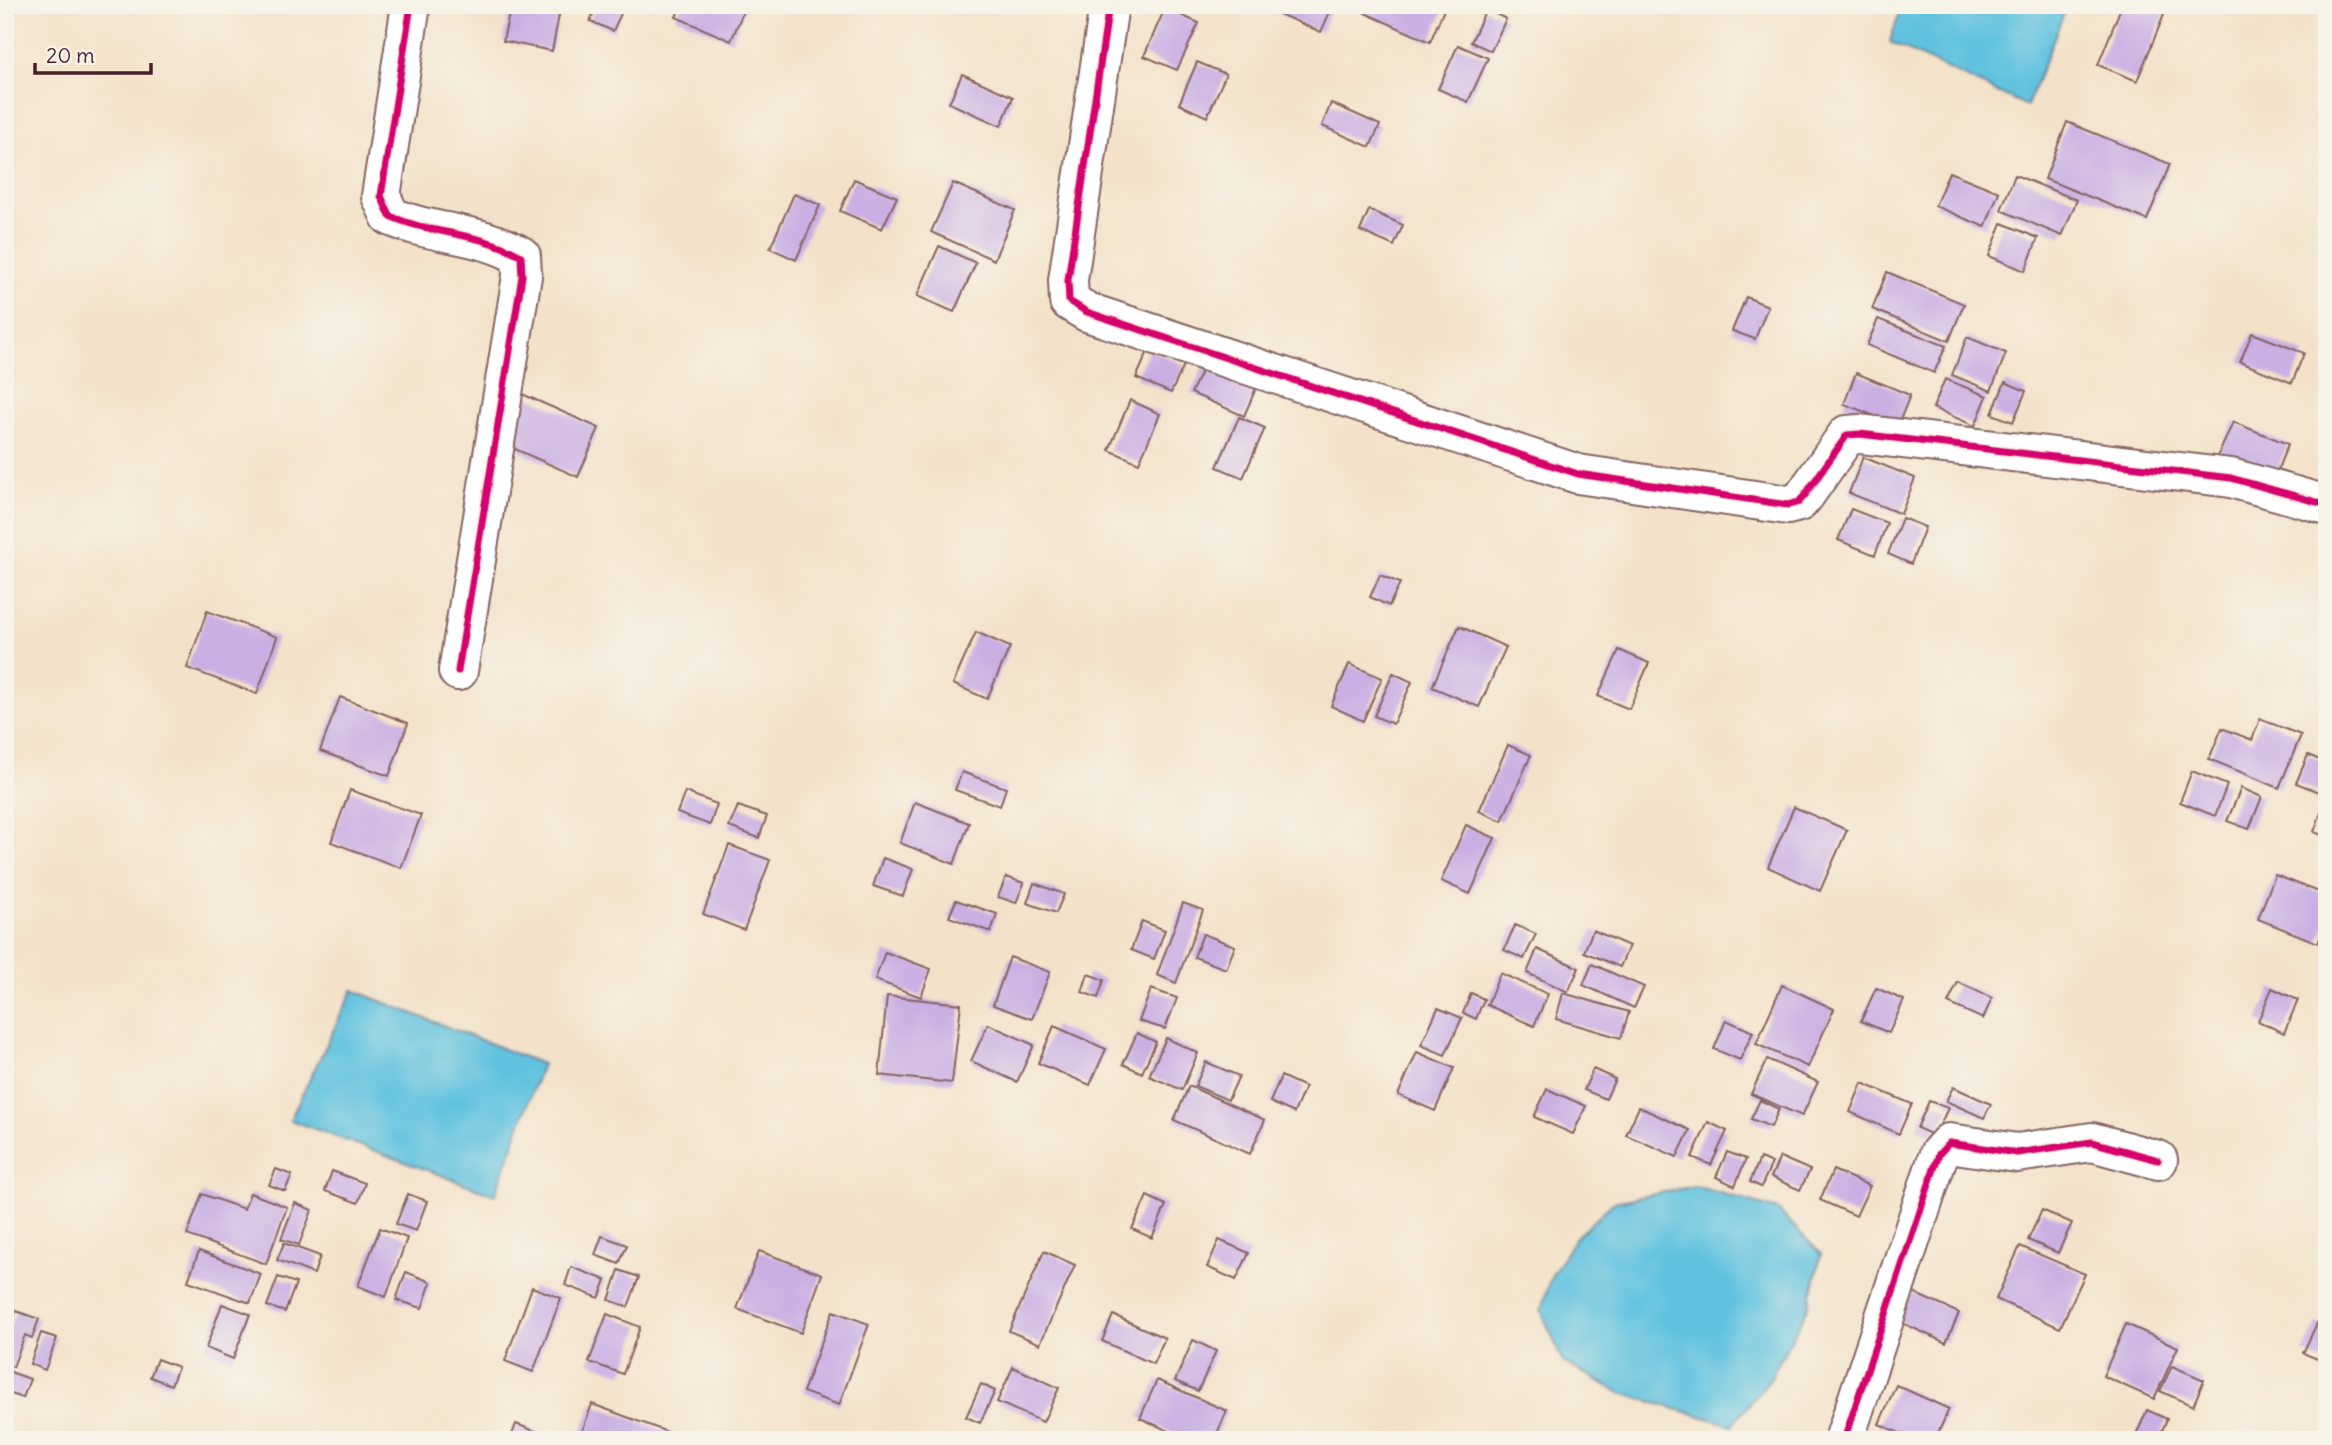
<svg xmlns="http://www.w3.org/2000/svg" width="2332" height="1445" font-family="Delius,sans-serif">
  <rect width="100%" height="100%" fill="#f7f3e8"/>
  <filter id="ink" filterUnits="userSpaceOnUse"><feTurbulence type="fractalNoise" baseFrequency=".0143" numOctaves="2"/><feDisplacementMap in="SourceGraphic" scale="14" xChannelSelector="R" yChannelSelector="G"/><feConvolveMatrix kernelMatrix="1 2 1 2 8 2 1 2 1" color-interpolation-filters="sRGB"/></filter>
  <filter id="wash" filterUnits="userSpaceOnUse"><feTurbulence type="fractalNoise" baseFrequency=".00686" numOctaves="4" result="noise"/><feDisplacementMap in="SourceGraphic" scale="28" xChannelSelector="R" yChannelSelector="G"/><feGaussianBlur stdDeviation="1.57" result="paint"/><feColorMatrix in="noise" values="0 0 0 0 0 0 0 0 0 0 0 0 0 0 0 0 0 1.4 0 .05"/><feComposite in="paint" operator="in"/></filter>
  <g filter="url(#wash)">
    <rect width="100%" height="100%" fill="#f3e2c9"/>
    <g fill="#61c2df" stroke="#567085" stroke-width="2">
      <polygon points="1902,5 2067,5 2027,106 1890,42"/>
      <polygon points="353,990 542,1064 495,1195 290,1120"/>
      <polygon points="1695,1186 1778,1210 1821,1254 1808,1308 1770,1379 1732,1425 1621,1393 1563,1362 1541,1310 1551,1277 1575,1238 1614,1202"/>
    </g>
    <g id="blocks">
      <g fill="#c9afe3">
        <polygon points="511,5 561,5 552,51 503,41"/>
        <polygon points="597,5 624,7 613,31 590,21"/>
        <polygon points="681,5 746,5 731,41 676,17"/>
        <polygon points="1283,5 1333,5 1321,32 1279,14"/>
        <polygon points="1369,5 1446,5 1430,42 1365,13"/>
        <polygon points="2122,5 2168,5 2137,81 2098,65"/>
        <polygon points="1165,8 1199,23 1177,70 1144,56"/>
        <polygon points="1486,9 1506,19 1491,51 1471,42"/>
        <polygon points="1458,45 1488,58 1468,102 1438,89"/>
        <polygon points="1197,62 1226,74 1207,117 1179,104"/>
        <polygon points="962,74 1013,97 1001,126 949,103"/>
        <polygon points="1331,103 1380,125 1370,147 1322,126"/>
        <polygon points="2067,122 2170,164 2147,220 2045,179"/>
        <polygon points="1949,172 1999,192 1985,227 1935,206"/>
        <polygon points="2015,175 2077,200 2062,236 2001,210"/>
        <polygon points="854,179 897,197 882,229 840,211"/>
        <polygon points="953,183 1015,210 994,260 931,232"/>
        <polygon points="794,194 820,205 796,260 770,248"/>
        <polygon points="1369,210 1403,225 1394,246 1360,231"/>
        <polygon points="2002,223 2038,238 2025,271 1989,256"/>
        <polygon points="939,246 976,263 954,312 917,296"/>
        <polygon points="1887,272 1964,304 1949,341 1872,309"/>
        <polygon points="1746,297 1768,306 1755,339 1732,331"/>
        <polygon points="1878,319 1946,346 1934,373 1867,345"/>
        <polygon points="2252,333 2304,353 2292,383 2240,362"/>
        <polygon points="1967,337 2006,353 1991,391 1952,375"/>
        <polygon points="1149,349 1184,365 1171,393 1136,378"/>
        <polygon points="1205,363 1257,386 1244,416 1191,393"/>
        <polygon points="1856,373 1910,395 1898,425 1844,404"/>
        <polygon points="1945,379 1987,396 1975,426 1933,408"/>
        <polygon points="2005,382 2026,391 2013,422 1992,414"/>
        <polygon points="520,393 599,428 578,477 499,442"/>
        <polygon points="1130,400 1160,414 1139,463 1109,450"/>
        <polygon points="1239,417 1265,428 1243,478 1217,467"/>
        <polygon points="2233,422 2288,444 2273,481 2217,458"/>
        <polygon points="1863,457 1915,478 1901,514 1849,493"/>
        <polygon points="1851,509 1887,523 1875,555 1838,540"/>
        <polygon points="1902,518 1925,527 1911,564 1888,554"/>
        <polygon points="1380,575 1400,583 1389,606 1370,597"/>
        <polygon points="207,611 277,637 257,694 187,668"/>
        <polygon points="1459,626 1506,647 1479,707 1432,687"/>
        <polygon points="976,632 1010,647 987,699 953,684"/>
        <polygon points="1619,650 1649,663 1629,709 1598,696"/>
        <polygon points="1349,664 1382,678 1363,721 1331,706"/>
        <polygon points="1393,673 1412,682 1393,724 1374,716"/>
        <polygon points="340,697 408,723 389,776 320,751"/>
        <polygon points="2260,719 2301,735 2279,788 2209,759 2222,728 2252,740"/>
        <polygon points="1508,745 1531,755 1502,821 1479,811"/>
        <polygon points="2308,755 2327,763 2327,795 2296,783"/>
        <polygon points="2192,771 2227,785 2215,816 2180,802"/>
        <polygon points="962,772 1006,788 1000,806 955,790"/>
        <polygon points="2241,788 2262,797 2249,829 2227,821"/>
        <polygon points="350,790 421,815 401,868 331,842"/>
        <polygon points="685,792 717,804 710,825 677,813"/>
        <polygon points="915,802 969,823 954,864 900,843"/>
        <polygon points="738,806 767,816 759,838 729,827"/>
        <polygon points="1794,807 1847,830 1820,891 1768,867"/>
        <polygon points="2322,810 2327,811 2327,837 2314,832"/>
        <polygon points="1466,825 1495,838 1470,894 1441,881"/>
        <polygon points="729,845 770,860 744,930 703,914"/>
        <polygon points="883,858 913,869 903,896 873,886"/>
        <polygon points="2275,875 2327,895 2327,922 2318,943 2258,919"/>
        <polygon points="1006,877 1024,883 1016,903 998,897"/>
        <polygon points="1034,883 1064,894 1056,913 1027,903"/>
        <polygon points="956,900 997,914 991,932 949,917"/>
        <polygon points="1183,903 1203,910 1176,983 1157,975"/>
        <polygon points="1142,921 1165,930 1154,959 1131,950"/>
        <polygon points="1515,925 1536,934 1524,959 1504,950"/>
        <polygon points="1593,930 1629,946 1620,967 1584,952"/>
        <polygon points="1203,934 1235,946 1226,969 1194,957"/>
        <polygon points="1537,949 1579,968 1568,992 1527,973"/>
        <polygon points="885,952 931,969 921,997 875,980"/>
        <polygon points="1010,957 1050,972 1032,1019 993,1005"/>
        <polygon points="1592,964 1644,987 1634,1008 1583,985"/>
        <polygon points="1500,973 1548,994 1534,1026 1487,1005"/>
        <polygon points="1088,974 1104,980 1098,998 1082,992"/>
        <polygon points="1958,982 1992,998 1983,1019 1948,1003"/>
        <polygon points="1782,985 1834,1009 1808,1067 1756,1044"/>
        <polygon points="1876,988 1904,1000 1889,1033 1861,1021"/>
        <polygon points="2272,988 2298,1000 2284,1033 2258,1021"/>
        <polygon points="1151,989 1177,998 1165,1029 1139,1021"/>
        <polygon points="1471,993 1484,999 1476,1019 1463,1013"/>
        <polygon points="1563,993 1629,1012 1621,1038 1556,1019"/>
        <polygon points="887,996 961,1004 952,1083 879,1075"/>
        <polygon points="1438,1008 1462,1018 1445,1055 1421,1045"/>
        <polygon points="1726,1020 1753,1032 1740,1060 1714,1049"/>
        <polygon points="988,1024 1034,1045 1017,1082 971,1061"/>
        <polygon points="1054,1026 1106,1049 1090,1085 1038,1063"/>
        <polygon points="1137,1033 1156,1042 1142,1073 1123,1064"/>
        <polygon points="1166,1038 1198,1053 1182,1090 1149,1076"/>
        <polygon points="1417,1052 1454,1068 1435,1111 1398,1095"/>
        <polygon points="1767,1059 1818,1082 1802,1116 1751,1094"/>
        <polygon points="1206,1062 1239,1076 1228,1100 1195,1086"/>
        <polygon points="1593,1069 1615,1079 1606,1099 1584,1090"/>
        <polygon points="1281,1076 1305,1087 1294,1113 1270,1102"/>
        <polygon points="1862,1083 1912,1104 1899,1134 1850,1112"/>
        <polygon points="1189,1086 1265,1120 1250,1154 1174,1120"/>
        <polygon points="1953,1087 1991,1104 1984,1118 1946,1101"/>
        <polygon points="1547,1089 1586,1106 1573,1134 1534,1117"/>
        <polygon points="1760,1100 1779,1109 1771,1127 1751,1119"/>
        <polygon points="1929,1101 1948,1108 1935,1136 1917,1128"/>
        <polygon points="1639,1107 1690,1130 1677,1157 1626,1135"/>
        <polygon points="1708,1122 1727,1131 1711,1165 1692,1157"/>
        <polygon points="1727,1152 1746,1159 1735,1186 1716,1177"/>
        <polygon points="1780,1157 1810,1170 1800,1190 1771,1177"/>
        <polygon points="1760,1158 1772,1163 1761,1187 1750,1182"/>
        <polygon points="276,1169 292,1175 285,1191 269,1185"/>
        <polygon points="1833,1170 1870,1186 1856,1216 1820,1200"/>
        <polygon points="332,1171 365,1183 358,1203 325,1191"/>
        <polygon points="250,1193 287,1207 266,1264 187,1235 202,1194 244,1209"/>
        <polygon points="408,1194 427,1201 416,1231 396,1224"/>
        <polygon points="1147,1196 1166,1205 1152,1238 1132,1229"/>
        <polygon points="295,1203 312,1210 299,1245 281,1239"/>
        <polygon points="2042,1210 2072,1223 2058,1253 2028,1240"/>
        <polygon points="380,1228 407,1238 386,1297 358,1286"/>
        <polygon points="602,1236 627,1245 619,1264 595,1255"/>
        <polygon points="1219,1240 1249,1253 1236,1280 1207,1267"/>
        <polygon points="284,1243 320,1256 314,1274 277,1260"/>
        <polygon points="2020,1246 2085,1274 2060,1328 1996,1299"/>
        <polygon points="199,1251 261,1274 250,1303 188,1281"/>
        <polygon points="759,1251 822,1274 801,1333 737,1309"/>
        <polygon points="1044,1251 1075,1265 1040,1344 1009,1331"/>
        <polygon points="571,1267 606,1280 599,1298 565,1285"/>
        <polygon points="619,1270 639,1277 628,1307 609,1300"/>
        <polygon points="406,1272 431,1282 422,1308 396,1300"/>
        <polygon points="278,1277 296,1283 285,1312 267,1306"/>
        <polygon points="532,1287 561,1298 533,1372 505,1361"/>
        <polygon points="1902,1288 1959,1313 1946,1343 1889,1317"/>
        <polygon points="222,1304 250,1314 233,1359 206,1348"/>
        <polygon points="16,1311 39,1319 32,1338 25,1335 13,1367 5,1364 5,1341"/>
        <polygon points="833,1311 869,1324 839,1405 803,1392"/>
        <polygon points="607,1314 640,1327 623,1374 589,1362"/>
        <polygon points="1113,1315 1165,1338 1153,1364 1102,1341"/>
        <polygon points="2317,1323 2327,1327 2327,1363 2303,1353"/>
        <polygon points="2126,1324 2178,1347 2154,1399 2103,1376"/>
        <polygon points="41,1333 57,1338 45,1370 30,1364"/>
        <polygon points="1193,1340 1216,1351 1198,1391 1175,1381"/>
        <polygon points="157,1359 178,1367 171,1385 150,1377"/>
        <polygon points="2172,1366 2204,1380 2193,1406 2160,1391"/>
        <polygon points="1013,1367 1059,1388 1043,1422 997,1402"/>
        <polygon points="5,1370 30,1379 23,1398 5,1392"/>
        <polygon points="1157,1380 1227,1411 1214,1440 1189,1440 1140,1418"/>
        <polygon points="981,1384 995,1391 980,1423 966,1417"/>
        <polygon points="1896,1385 1949,1409 1935,1440 1915,1440 1879,1424"/>
        <polygon points="592,1404 681,1437 680,1440 579,1440"/>
        <polygon points="2147,1410 2167,1419 2158,1440 2134,1440"/>
        <polygon points="516,1424 546,1435 544,1440 510,1440"/>
      </g>
    </g>
  </g>
  <g filter="url(#ink)">
    <use href="#blocks" fill-opacity="0" stroke="#856362" stroke-width="2"/>
    <g fill="none" stroke-linecap="round" stroke-linejoin="round">
      <g stroke="#856362" stroke-width="42">
        <g id="minor">
          <path d="M411,5L381,196L390,216C432,235 481,232 521,256L522,276L458,671"/>
          <polyline points="1109,5 1068,280 1069,301 1087,312 1578,474 1788,505 1799,502 1805,495 1847,435 1860,434 2231,478 2327,505"/>
          <polyline points="1844,1440 1939,1154 1949,1143 2017,1153 2092,1142 2158,1160"/>
        </g>
      </g>
      <use href="#minor" stroke="#fff" stroke-width="38"/>
      <g stroke="#f7f3e8" stroke-width="11">
        <g id="cycleway">
          <path d="M411,5L381,196L390,216C432,235 481,232 521,256L522,276L458,671"/>
          <polyline points="1109,5 1068,280 1069,301 1087,312 1578,474 1788,505 1799,502 1805,495 1847,435 1860,434 2231,478 2327,505"/>
          <polyline points="1844,1440 1939,1154 1949,1143 2017,1153 2092,1142 2158,1160"/>
        </g>
      </g>
      <use href="#cycleway" stroke="#d6006c" stroke-width="7"/>
    </g>
  </g>
  <rect width="2332" height="1445" fill="none" stroke="#f7f3e8" stroke-width="28"/>
  <path d="M35 63v10h116v-10" fill="none" stroke="#4a1f2b" stroke-width="3.5"/>
  <text x="46" y="63" font-size="21" fill="#4a1f2b" stroke="#f7f3e8" stroke-width="5" paint-order="stroke">20 m</text>
</svg>
